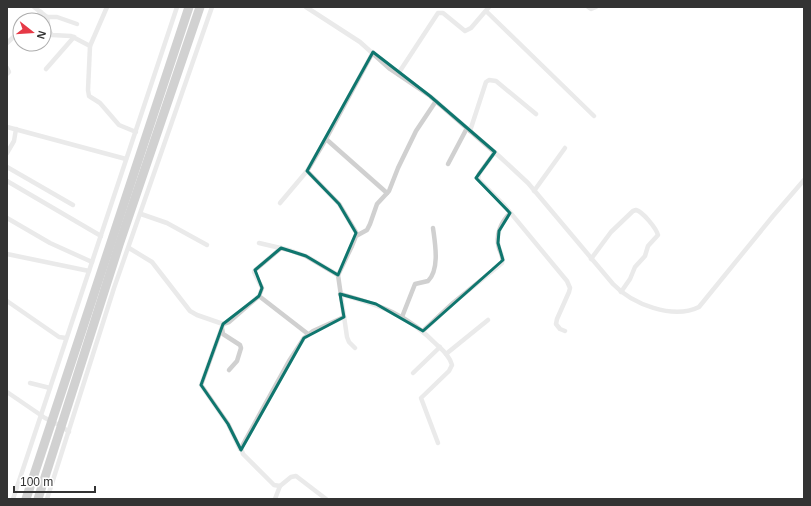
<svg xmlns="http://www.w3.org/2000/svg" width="811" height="506" font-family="Arial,sans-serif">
  <rect width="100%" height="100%" fill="#fff"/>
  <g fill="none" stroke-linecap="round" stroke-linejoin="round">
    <g stroke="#d0d0d0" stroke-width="4.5">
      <polyline points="34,7 47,17 49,31 52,35 71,36 90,46 88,90 89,96 100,103 119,125 136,132"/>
      <path d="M306,7L360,42L390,69L430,96L500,157L528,183L613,284C632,304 673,320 699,307L773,216L804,180"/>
      <polyline points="588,7 591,9 596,7"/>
      <polyline points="486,11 594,116"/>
      <polyline points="47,17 57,17 77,24"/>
      <polyline points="33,20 41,12"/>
      <polyline points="7,43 20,31"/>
      <polyline points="90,46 107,7"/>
      <polyline points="7,68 9,72 7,74"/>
      <polyline points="46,69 74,37"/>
      <polyline points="398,74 438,13 443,13 465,31 471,28 489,7"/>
      <polyline points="7,127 126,159"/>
      <polyline points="470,131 486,82 489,80 496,81 536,114"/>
      <polyline points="326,139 387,193"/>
      <polyline points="495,152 479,174 478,179 504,205 567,281 570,288 569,292 557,319 556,324 560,329 565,331"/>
      <polyline points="7,153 14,141 16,129"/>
      <polyline points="448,164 467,128"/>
      <polyline points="7,167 73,205"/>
      <polyline points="307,171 339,204 357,234"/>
      <polyline points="7,181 101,236"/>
      <polyline points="534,191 565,148"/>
      <polyline points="280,203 307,171 326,139 373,52"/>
      <polyline points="141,214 167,223 207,245"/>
      <polyline points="7,218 50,243 92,262"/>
      <polyline points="259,243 289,250 306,256 338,275"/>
      <polyline points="129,248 152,262 190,311 197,315 223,324 229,322 259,296 262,288 254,272 255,270 281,248"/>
      <polyline points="7,254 89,271"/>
      <path d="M591,259L611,232L633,211L636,210C643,212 656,228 658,235L648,246L645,256L635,267L630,279L621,292"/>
      <path d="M340,294C380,305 408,315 437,345C443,350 450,357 452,365L449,371L421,398L438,443"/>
      <polyline points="259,296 308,334"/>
      <polyline points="7,301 59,337 66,338"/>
      <path d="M402,317L415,284L428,281C440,269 435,243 433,228"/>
      <polyline points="223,324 201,385 228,424 240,449"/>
      <polyline points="222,328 223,334 240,345 241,348 237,361 229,370"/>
      <path d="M423,331L453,303L502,263C504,258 501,254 499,248C495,235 501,222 510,213"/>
      <polyline points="355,348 349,342 347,337 338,275 352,246 356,236 367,230 370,224 377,204 389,191 398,168 416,131 436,101"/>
      <polyline points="446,354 488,320"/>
      <polyline points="413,373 440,347"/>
      <polyline points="30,383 50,388"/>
      <polyline points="7,392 45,418 61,426 69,432"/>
      <polyline points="13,499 177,7"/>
      <polyline points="47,499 114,288 212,7"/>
      <polyline points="275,499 280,486"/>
      <polyline points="326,499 296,476 291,477 280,486 274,485 243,454 241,448 289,361 304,338 313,331 344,317"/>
    </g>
    <g stroke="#9a9a9a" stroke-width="9">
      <path d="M26,499C79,335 134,171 189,7"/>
      <polyline points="38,499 119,245 200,7"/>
    </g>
  </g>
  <path d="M0 0H811V506H0ZM373,52L430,96L495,152L476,178L510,213L499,231L498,243L503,260L423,331L376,304L340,294L344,317L304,338L241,450L228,424L201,385L223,324L259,296L262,288L255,270L281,248L306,256L338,275L356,233L339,204L307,171Z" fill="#fff" fill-opacity=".55" fill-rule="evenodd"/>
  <path fill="none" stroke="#0f766e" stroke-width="3" stroke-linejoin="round" d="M373,52L430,96L495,152L476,178L510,213L499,231L498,243L503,260L423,331L376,304L340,294L344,317L304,338L241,450L228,424L201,385L223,324L259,296L262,288L255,270L281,248L306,256L338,275L356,233L339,204L307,171Z"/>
  <rect width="811" height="506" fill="none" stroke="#333333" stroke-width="16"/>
  <g transform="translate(32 32) rotate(107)"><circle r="19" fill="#ffffff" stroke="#adadad"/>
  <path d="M0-3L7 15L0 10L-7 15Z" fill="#e63946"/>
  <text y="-6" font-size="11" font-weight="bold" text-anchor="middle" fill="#333333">N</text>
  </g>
  <path d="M14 486v6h81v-6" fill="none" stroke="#333333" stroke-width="2"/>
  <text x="20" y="486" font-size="12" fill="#333333" stroke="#ffffff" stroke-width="3" paint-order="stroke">100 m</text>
</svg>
